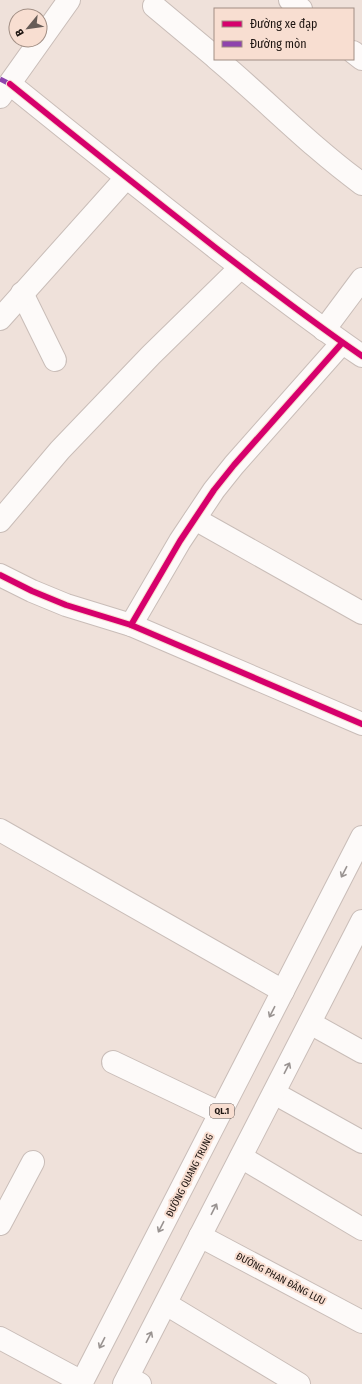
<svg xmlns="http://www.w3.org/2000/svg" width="362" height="1384" font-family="'Fira Sans Condensed',sans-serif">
  <rect width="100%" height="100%" fill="#efe1da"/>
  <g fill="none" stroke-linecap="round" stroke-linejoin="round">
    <g stroke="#c9bdb8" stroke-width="24">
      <g id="minor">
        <polyline points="290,0 301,9"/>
        <polyline points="154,6 215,57"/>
        <polyline points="353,52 362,59"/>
        <path d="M217,59C266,100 310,146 362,184"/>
        <path d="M10,84C78,139 147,194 216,248C264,285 312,322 362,356"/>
        <polyline points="0,97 69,0"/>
        <polyline points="22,293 55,360"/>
        <polyline points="0,319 126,178"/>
        <polyline points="324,330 362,279"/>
        <polyline points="195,519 362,613"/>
        <polyline points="0,521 60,450 151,355 241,267"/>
        <polyline points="0,575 32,591 66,605 131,625 362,724"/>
        <polyline points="131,625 180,541 214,490 234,465 342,343"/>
        <polyline points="0,830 283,991"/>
        <polyline points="310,1023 362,1052"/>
        <polyline points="113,1062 220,1113"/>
        <polyline points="274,1093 362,1142"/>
        <polyline points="241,1157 362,1229"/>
        <polyline points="0,1224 33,1162"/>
        <polyline points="200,1236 362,1322"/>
        <polyline points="166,1304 299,1384"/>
        <polyline points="0,1338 82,1382"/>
        <polyline points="128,1377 140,1384"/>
      </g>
    </g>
    <g stroke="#c9bdb8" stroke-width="24">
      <g id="highway">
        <polyline points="81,1384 362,837"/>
        <polyline points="124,1384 362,921"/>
      </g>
    </g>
    <use href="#minor" stroke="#fdfaf9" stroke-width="22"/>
    <use href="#highway" stroke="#fdfaf9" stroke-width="22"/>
    <polyline stroke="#8e44ad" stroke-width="5" stroke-dasharray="10 5" stroke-linecap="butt" points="0,79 10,84"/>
    <g stroke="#f8ded1" stroke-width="8">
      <g id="cycleway">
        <path d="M10,84C78,139 147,194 216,248C264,285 312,322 362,356"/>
        <polyline points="0,575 32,591 66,605 131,625 362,724"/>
        <polyline points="131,625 180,541 214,490 234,465 342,343"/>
      </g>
    </g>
    <use href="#cycleway" stroke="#d6006c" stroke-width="6"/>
  </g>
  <defs><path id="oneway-shaft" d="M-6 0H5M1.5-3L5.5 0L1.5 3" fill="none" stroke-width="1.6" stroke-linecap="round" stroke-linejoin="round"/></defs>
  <g stroke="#999391">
    <use href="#oneway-shaft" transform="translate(344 872) rotate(117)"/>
    <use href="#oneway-shaft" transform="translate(272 1012) rotate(117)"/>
    <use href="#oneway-shaft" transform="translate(287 1068) rotate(-63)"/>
    <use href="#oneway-shaft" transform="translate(214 1209) rotate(-63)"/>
    <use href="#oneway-shaft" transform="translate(161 1227) rotate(117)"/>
    <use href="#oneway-shaft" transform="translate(149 1337) rotate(-63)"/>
    <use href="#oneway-shaft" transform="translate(102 1343) rotate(117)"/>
  </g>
  <g text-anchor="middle" stroke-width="4" stroke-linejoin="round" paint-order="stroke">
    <rect fill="#f8ded1" stroke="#5f514b" stroke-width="1" x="210" y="1104" width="24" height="14" rx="3"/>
    <g font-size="9" font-weight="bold" fill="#1e1511">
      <text x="222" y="1114">QL.1</text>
    </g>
    <g font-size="10" fill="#1e1511" stroke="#f8ded1">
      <text transform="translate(189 1175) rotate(-63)" y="4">ĐƯỜNG QUANG TRUNG</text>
      <text transform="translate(281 1278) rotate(28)" y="4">ĐƯỜNG PHAN ĐĂNG LƯU</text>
    </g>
  </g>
  <rect x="214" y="8" width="140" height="52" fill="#f8ded1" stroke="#a18e84"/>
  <rect x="222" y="21" width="20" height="6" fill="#d6006c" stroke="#a18e84"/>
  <text x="250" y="28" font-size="12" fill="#1e1511">Đường xe đạp</text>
  <rect x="222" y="41" width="20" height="6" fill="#8e44ad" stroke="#a18e84"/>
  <text x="250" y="48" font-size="12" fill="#1e1511">Đường mòn</text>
  <g transform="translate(28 28) rotate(241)"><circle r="19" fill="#f8ded1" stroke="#a18e84"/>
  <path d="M0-3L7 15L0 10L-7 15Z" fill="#675c57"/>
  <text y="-6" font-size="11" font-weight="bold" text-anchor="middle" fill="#1e1511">B</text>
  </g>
</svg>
